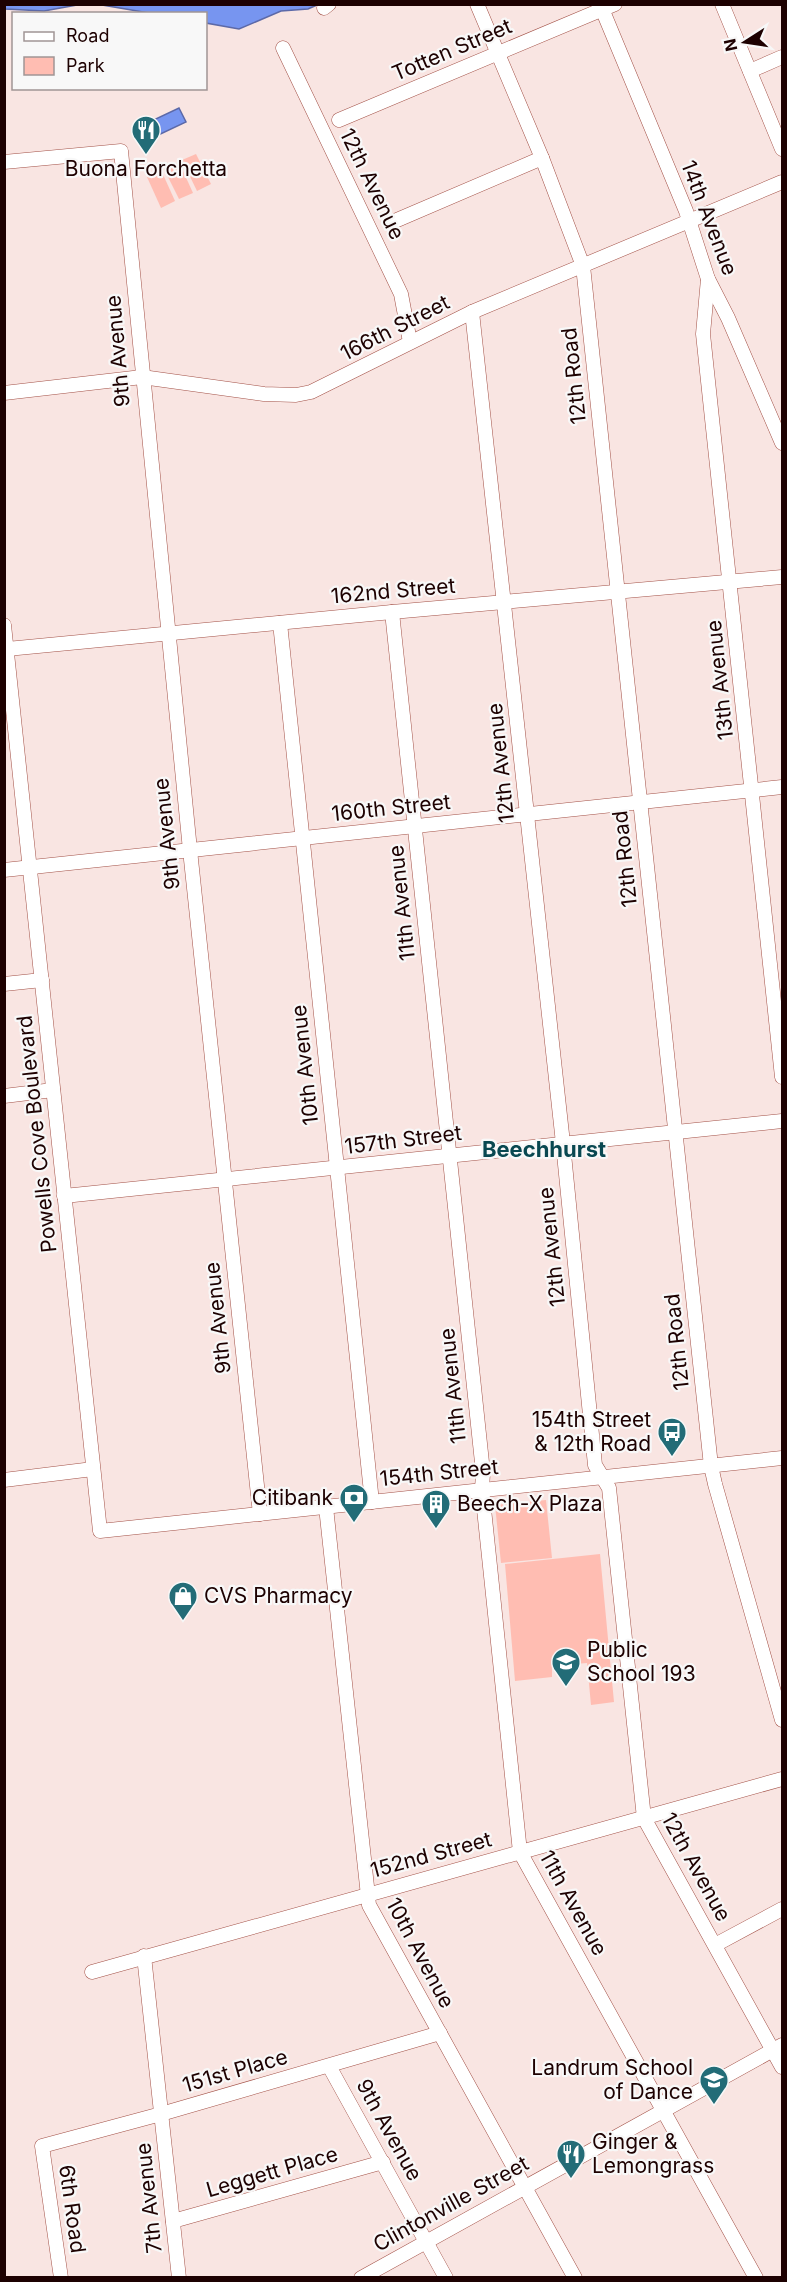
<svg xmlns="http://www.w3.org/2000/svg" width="787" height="2282" font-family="Inter,sans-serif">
  <rect width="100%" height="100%" fill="#f9e5e2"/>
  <g fill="#ffbdb2">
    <polygon points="196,154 211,184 197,191 182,160"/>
    <polygon points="179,162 193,193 179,199 164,169"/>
    <polygon points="161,170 175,201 161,208 147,177"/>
    <polygon points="546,1500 552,1558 501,1563 495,1505"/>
    <polygon points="600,1554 614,1702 591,1705 587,1663 552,1666 552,1677 515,1681 505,1564"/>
  </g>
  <g fill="#7795f0" stroke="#5c69a8" stroke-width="1.5">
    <polygon points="4,5 5,4 77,5 44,11 5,9"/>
    <polygon points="102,5 317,5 308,9 281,11 239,29 206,23 206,14 149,13"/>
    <polygon points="179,108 186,122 152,138 145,124"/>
  </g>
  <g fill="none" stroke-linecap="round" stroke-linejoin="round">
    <g stroke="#a35147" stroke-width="15">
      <g id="minor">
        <polyline points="477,4 542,158 583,266 711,1466 715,1484 782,1720"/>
        <polyline points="600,4 686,211 708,279 728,318 782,443"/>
        <polyline points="722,4 782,149"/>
        <polyline points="324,8 329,4"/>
        <polyline points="283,48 401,294 410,342"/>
        <polyline points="750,71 782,57"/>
        <polyline points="339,120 615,4"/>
        <polyline points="4,162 121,151 190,850 260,1514"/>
        <polyline points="390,223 542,158"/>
        <polyline points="708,279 703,334 782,1077"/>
        <polyline points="472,312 562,1134 595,1465 609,1488 644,1818 782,2067"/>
        <polyline points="4,393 142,377 264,394 296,395 311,392 472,312 782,182"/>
        <polyline points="392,612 483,1472 482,1490 520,1852 756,2278"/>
        <polyline points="280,623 372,1502"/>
        <polyline points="4,625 100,1531 782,1458"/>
        <polyline points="7,649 392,612 782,577"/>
        <polyline points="4,870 782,787"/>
        <polyline points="4,984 42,980"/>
        <polyline points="4,1096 53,1090"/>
        <path d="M64,1196C304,1172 543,1145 782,1121"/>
        <polyline points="4,1480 93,1469"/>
        <polyline points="326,1507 369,1905 575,2278"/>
        <polyline points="715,1945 782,1909"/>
        <polyline points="144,1956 179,2278"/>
        <polyline points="92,1972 782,1779"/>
        <polyline points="329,2066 446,2278"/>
        <polyline points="173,2221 383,2162"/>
        <polyline points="61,2278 42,2146 161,2114 440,2033"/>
        <polyline points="361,2278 782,2045"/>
      </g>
    </g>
    <use href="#minor" stroke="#fff" stroke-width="14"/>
  </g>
  <defs>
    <g id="restaurant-pin" transform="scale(1.5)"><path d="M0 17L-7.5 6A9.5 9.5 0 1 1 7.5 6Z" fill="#236c77" stroke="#f8f8f8"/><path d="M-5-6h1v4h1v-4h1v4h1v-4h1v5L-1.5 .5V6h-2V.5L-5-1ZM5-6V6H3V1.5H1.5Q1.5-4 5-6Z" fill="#fff"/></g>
    <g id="bus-pin" transform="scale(1.5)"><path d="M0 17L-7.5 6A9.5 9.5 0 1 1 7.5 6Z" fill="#236c77" stroke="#f8f8f8"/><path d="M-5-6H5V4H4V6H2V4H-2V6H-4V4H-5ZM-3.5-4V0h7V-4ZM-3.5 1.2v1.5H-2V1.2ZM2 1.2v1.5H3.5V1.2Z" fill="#fff"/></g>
    <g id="bank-pin" transform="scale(1.5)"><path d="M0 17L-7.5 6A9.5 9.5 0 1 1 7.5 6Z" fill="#236c77" stroke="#f8f8f8"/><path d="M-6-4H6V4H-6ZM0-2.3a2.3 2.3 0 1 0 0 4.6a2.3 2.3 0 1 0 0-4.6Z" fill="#fff"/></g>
    <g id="building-pin" transform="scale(1.5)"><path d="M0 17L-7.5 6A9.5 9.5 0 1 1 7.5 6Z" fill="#236c77" stroke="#f8f8f8"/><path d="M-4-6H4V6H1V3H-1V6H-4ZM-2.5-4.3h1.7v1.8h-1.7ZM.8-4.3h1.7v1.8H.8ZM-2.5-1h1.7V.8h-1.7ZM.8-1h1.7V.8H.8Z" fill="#fff"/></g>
    <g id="shop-pin" transform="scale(1.5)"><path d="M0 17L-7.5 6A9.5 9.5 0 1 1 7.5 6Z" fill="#236c77" stroke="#f8f8f8"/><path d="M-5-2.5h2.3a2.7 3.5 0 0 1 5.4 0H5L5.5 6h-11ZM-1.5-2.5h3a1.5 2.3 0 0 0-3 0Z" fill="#fff"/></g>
    <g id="school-pin" transform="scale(1.5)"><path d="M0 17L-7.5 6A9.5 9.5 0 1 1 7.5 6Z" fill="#236c77" stroke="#f8f8f8"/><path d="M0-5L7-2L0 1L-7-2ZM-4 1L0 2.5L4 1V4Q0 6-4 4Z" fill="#fff"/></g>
  </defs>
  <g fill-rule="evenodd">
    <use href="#restaurant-pin" x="146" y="130"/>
    <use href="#bus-pin" x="672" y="1432"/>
    <use href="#bank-pin" x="354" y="1498"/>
    <use href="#building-pin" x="436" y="1504"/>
    <use href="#shop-pin" x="183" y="1596"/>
    <use href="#school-pin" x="566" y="1662"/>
    <use href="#school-pin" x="714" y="2080"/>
    <use href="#restaurant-pin" x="571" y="2154"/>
  </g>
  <g text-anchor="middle" stroke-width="4.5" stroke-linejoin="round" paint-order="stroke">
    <g font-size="21" fill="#1d0101" stroke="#f8f8f8">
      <text transform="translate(452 50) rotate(-23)" y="7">Totten Street</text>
      <text transform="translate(372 184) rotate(64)" y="7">12th Avenue</text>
      <text transform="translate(709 218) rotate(69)" y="7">14th Avenue</text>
      <text transform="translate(395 328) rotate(-27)" y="7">166th Street</text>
      <text transform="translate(118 351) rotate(-95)" y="7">9th Avenue</text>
      <text transform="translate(574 376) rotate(-96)" y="7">12th Road</text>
      <text transform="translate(393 591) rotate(-5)" y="7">162nd Street</text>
      <text transform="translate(720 680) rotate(-96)" y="7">13th Avenue</text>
      <text transform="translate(501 763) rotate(-96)" y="7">12th Avenue</text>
      <text transform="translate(391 808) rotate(-6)" y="7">160th Street</text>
      <text transform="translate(167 834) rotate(-96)" y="7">9th Avenue</text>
      <text transform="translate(625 859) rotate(-96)" y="7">12th Road</text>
      <text transform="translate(402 903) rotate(-96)" y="7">11th Avenue</text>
      <text transform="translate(305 1065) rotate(-96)" y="7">10th Avenue</text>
      <text transform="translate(37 1134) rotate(-96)" y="7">Powells Cove Boulevard</text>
      <text transform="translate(403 1140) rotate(-7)" y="7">157th Street</text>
      <text transform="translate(552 1247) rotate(-96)" y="7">12th Avenue</text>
      <text transform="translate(218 1318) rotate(-96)" y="7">9th Avenue</text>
      <text transform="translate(677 1342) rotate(-96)" y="7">12th Road</text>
      <text transform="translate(453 1386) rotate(-96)" y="7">11th Avenue</text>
      <text transform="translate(439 1473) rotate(-6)" y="7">154th Street</text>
      <text transform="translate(431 1855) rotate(-15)" y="7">152nd Street</text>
      <text transform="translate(696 1867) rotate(61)" y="7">12th Avenue</text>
      <text transform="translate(573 1903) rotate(61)" y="7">11th Avenue</text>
      <text transform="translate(420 1953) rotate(62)" y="7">10th Avenue</text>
      <text transform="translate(235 2071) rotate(-16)" y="7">151st Place</text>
      <text transform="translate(389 2130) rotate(61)" y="7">9th Avenue</text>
      <text transform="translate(272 2172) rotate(-16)" y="7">Leggett Place</text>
      <text transform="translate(149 2198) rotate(-96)" y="7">7th Avenue</text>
      <text transform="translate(451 2204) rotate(-29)" y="7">Clintonville Street</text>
      <text transform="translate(72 2209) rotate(82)" y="7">6th Road</text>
    </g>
    <g font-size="21" fill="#1d0101" stroke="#f8f8f8" text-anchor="start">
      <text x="146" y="176" text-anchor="middle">Buona Forchetta</text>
      <text x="651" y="1427" text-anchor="end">154th Street<tspan x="651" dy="24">&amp; 12th Road</tspan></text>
      <text x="333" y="1505" text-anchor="end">Citibank</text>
      <text x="457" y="1511">Beech-X Plaza</text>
      <text x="204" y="1603">CVS Pharmacy</text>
      <text x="587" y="1657">Public<tspan x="587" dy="24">School 193</tspan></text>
      <text x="693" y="2075" text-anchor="end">Landrum School<tspan x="693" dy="24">of Dance</tspan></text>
      <text x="592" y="2149">Ginger &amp;<tspan x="592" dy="24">Lemongrass</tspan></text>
    </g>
    <g font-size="22" font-weight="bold" fill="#094851" stroke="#f8f8f8">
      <text x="544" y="1157">Beechhurst</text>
    </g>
  </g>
  <rect width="787" height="2282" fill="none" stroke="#1d0101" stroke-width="12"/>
  <rect x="12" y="12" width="195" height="78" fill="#f8f8f8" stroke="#a09595" stroke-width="1.5"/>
  <rect x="24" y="32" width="30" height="9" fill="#ffffff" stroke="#a09595" stroke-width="1.5"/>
  <text x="66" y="42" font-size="18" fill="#1d0101">Road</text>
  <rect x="24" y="57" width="30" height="18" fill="#ffbdb2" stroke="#a09595" stroke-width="1.5"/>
  <text x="66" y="72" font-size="18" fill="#1d0101">Park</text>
  <g transform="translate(745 42) rotate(258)" stroke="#f8f8f8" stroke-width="4.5" paint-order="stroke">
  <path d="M0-4.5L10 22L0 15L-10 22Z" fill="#1d0101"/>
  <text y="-9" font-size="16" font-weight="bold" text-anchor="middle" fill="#1d0101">N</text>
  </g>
</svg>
